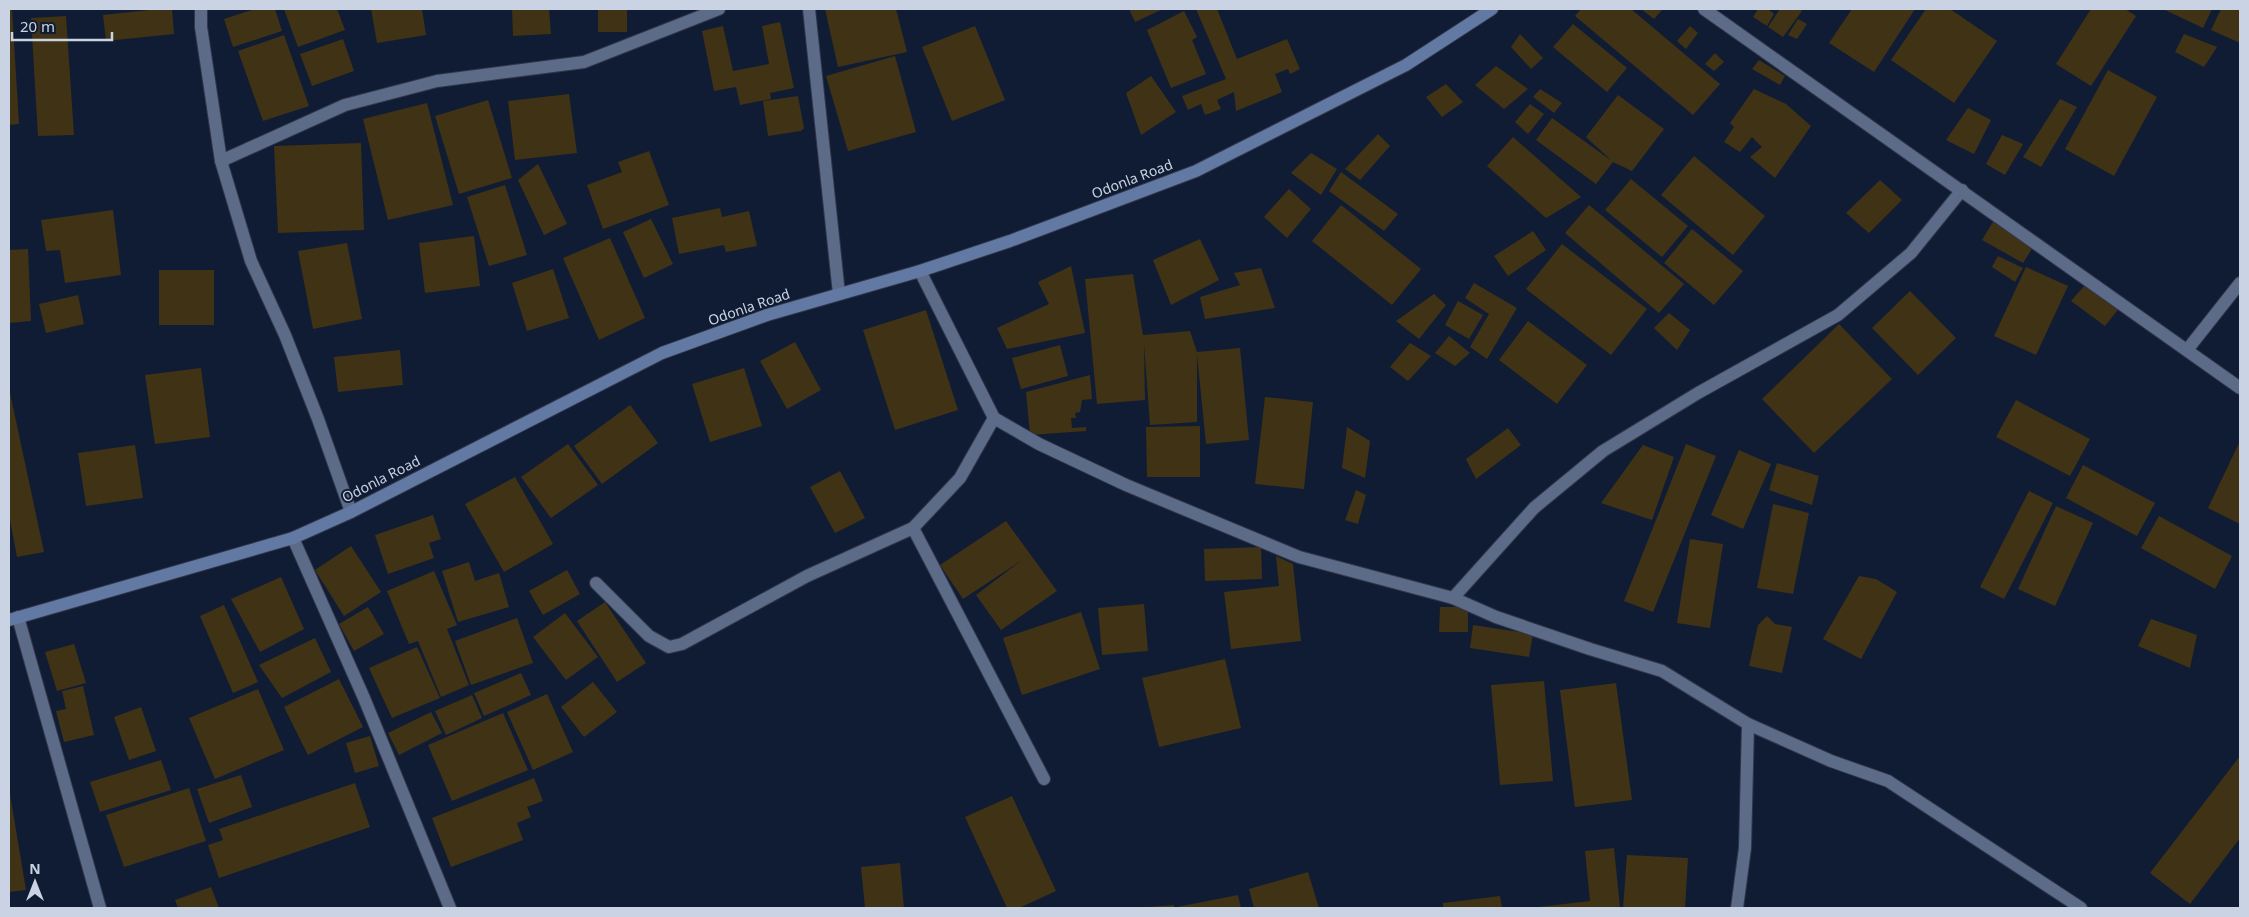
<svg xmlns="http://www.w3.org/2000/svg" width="2249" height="917" font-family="'Noto Sans',sans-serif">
  <rect width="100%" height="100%" fill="#101c33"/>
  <g fill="#403215">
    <polygon points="9,9 12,9 19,124 9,125"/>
    <polygon points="159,9 172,9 174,34 106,41 103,15"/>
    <polygon points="255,9 275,9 282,31 233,47 224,19"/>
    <polygon points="284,9 337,9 345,30 298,47"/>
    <polygon points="371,9 422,9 426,35 377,43"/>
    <polygon points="512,9 549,9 551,34 513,36"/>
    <rect x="598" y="9" width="29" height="23"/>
    <polygon points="825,9 896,9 907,52 838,67"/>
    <polygon points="1129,9 1163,9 1135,22"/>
    <polygon points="1196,9 1217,9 1237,59 1287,39 1300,69 1290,74 1288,69 1275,74 1282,92 1236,111 1234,92 1217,100 1221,109 1205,115 1201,104 1188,110 1182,96 1226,79"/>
    <polygon points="1581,9 1631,9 1720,84 1693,115 1575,16"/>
    <polygon points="1641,9 1663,9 1654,19"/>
    <polygon points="1758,9 1768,9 1774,14 1767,26 1753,17"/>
    <polygon points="1780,9 1799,9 1802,11 1783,37 1768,27"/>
    <polygon points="1852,9 1915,9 1874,72 1829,43"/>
    <polygon points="1926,9 1950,9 1997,41 1954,103 1891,60"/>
    <polygon points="2091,9 2125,9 2136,16 2091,86 2056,64"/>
    <polygon points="2163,9 2212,9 2203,28"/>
    <polygon points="2221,9 2240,9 2240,43 2211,30"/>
    <polygon points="1184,11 1197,37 1192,40 1206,74 1171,88 1147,30"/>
    <polygon points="66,16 74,135 38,136 31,18"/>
    <polygon points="1798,19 1807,24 1797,39 1788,35"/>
    <polygon points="780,22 794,88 770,93 771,99 740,105 736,87 714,91 702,31 723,26 733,71 769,64 762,26"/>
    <polygon points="1573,24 1627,68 1607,92 1553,47"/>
    <polygon points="975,26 1005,100 952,121 922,47"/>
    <polygon points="1690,26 1698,33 1686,49 1677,41"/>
    <polygon points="1520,34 1543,58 1531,69 1511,47"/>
    <polygon points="2184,34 2217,47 2204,67 2175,52"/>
    <polygon points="284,35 309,106 263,121 238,51"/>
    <polygon points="343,39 354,71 312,86 300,54"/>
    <polygon points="1715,53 1724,62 1714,71 1705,64"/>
    <polygon points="895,56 916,132 848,151 826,76"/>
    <polygon points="1759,60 1785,76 1780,85 1752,69"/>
    <polygon points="1496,66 1528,89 1504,109 1475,85"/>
    <polygon points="2108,70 2157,97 2114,176 2065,149"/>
    <polygon points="1151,76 1176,112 1141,135 1126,93"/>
    <polygon points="1446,84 1463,102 1442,117 1426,97"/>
    <polygon points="1540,89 1562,103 1554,113 1533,97"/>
    <polygon points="1754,89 1786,104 1811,126 1775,178 1750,157 1762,147 1752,137 1740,152 1724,142 1734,127 1730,123"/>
    <polygon points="569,94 577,153 515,160 508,101"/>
    <polygon points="1618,95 1664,129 1632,171 1613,162 1596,184 1536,140 1552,118 1612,161 1586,137"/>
    <polygon points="798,96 804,128 801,131 768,136 763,101"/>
    <polygon points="2060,99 2077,107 2041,167 2023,157"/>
    <polygon points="488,100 512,178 459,194 435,116"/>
    <polygon points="427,103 453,205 388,220 363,119"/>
    <polygon points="1530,104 1544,114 1528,134 1515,122"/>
    <polygon points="1968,108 1991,120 1974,154 1946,140"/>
    <polygon points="1378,134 1390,146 1360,180 1345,169"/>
    <polygon points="2002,135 2023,144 2005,175 1986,164"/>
    <polygon points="1513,137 1581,197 1546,218 1487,166"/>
    <polygon points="361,143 364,230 278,233 274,146"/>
    <polygon points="649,151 669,205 603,229 587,185 622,172 618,162"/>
    <polygon points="1311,153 1337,169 1321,195 1291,173"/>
    <polygon points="1694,156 1765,216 1733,255 1661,195"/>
    <polygon points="538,164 567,224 544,235 518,180"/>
    <polygon points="1341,172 1398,214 1384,231 1329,191"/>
    <polygon points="1631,179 1688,226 1662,257 1605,210"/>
    <polygon points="1880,180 1902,200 1869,233 1846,213"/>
    <polygon points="505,185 527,255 489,266 467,197"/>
    <polygon points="1289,189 1311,209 1287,238 1264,217"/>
    <polygon points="1341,205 1421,269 1392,305 1312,241"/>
    <polygon points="1589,205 1684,284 1659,313 1565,233"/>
    <polygon points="720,208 722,217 749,211 757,246 726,252 724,245 679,254 672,218"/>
    <polygon points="113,210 121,275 65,283 60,250 46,251 41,220"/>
    <polygon points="651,219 673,264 644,278 623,232"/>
    <polygon points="1993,222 2033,247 2023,263 1982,240"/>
    <polygon points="1692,229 1743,271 1714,305 1664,263"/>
    <polygon points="1533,231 1546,250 1508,276 1494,256"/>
    <polygon points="474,236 480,286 425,293 419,243"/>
    <polygon points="610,238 645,318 599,340 563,258"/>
    <polygon points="1200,239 1219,280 1171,305 1153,260"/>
    <polygon points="347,243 362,319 313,329 298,251"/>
    <polygon points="1562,244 1647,309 1611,355 1526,289"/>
    <polygon points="28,249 31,321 9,323 9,250"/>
    <polygon points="1998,256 2023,268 2015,282 1992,267"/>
    <polygon points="1071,266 1085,333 1007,349 997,328 1049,304 1038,282"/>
    <polygon points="2026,267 2068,286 2036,355 1994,336"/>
    <polygon points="1261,268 1275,308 1205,319 1200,297 1240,285 1234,273"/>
    <polygon points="553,269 569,318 527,331 512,283"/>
    <rect x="159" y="270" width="55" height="55"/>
    <polygon points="1133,274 1143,335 1190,331 1197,352 1240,348 1249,440 1206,444 1197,355 1197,422 1150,425 1144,344 1145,400 1097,404 1085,279"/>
    <polygon points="1474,283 1517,308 1487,359 1470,347 1489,314 1465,298"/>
    <polygon points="2086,284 2120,307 2105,326 2071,301"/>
    <polygon points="1910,291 1956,338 1918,375 1872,328"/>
    <polygon points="1434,294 1446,305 1419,339 1396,321"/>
    <polygon points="78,295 84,324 46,333 39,304"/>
    <polygon points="1458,301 1483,315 1469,339 1445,325"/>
    <polygon points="926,310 958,410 895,430 863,330"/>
    <polygon points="1669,313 1690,330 1677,350 1654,328"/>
    <polygon points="1528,321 1587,365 1557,404 1499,360"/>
    <polygon points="1839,324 1892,379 1814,453 1762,399"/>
    <polygon points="1449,336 1470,353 1455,366 1435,353"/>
    <polygon points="795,342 821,390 787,409 760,361"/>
    <polygon points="1410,343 1431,356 1408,381 1390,367"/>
    <polygon points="1060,345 1068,376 1021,389 1012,358"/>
    <polygon points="400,350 403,385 338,392 334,357"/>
    <polygon points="201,368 210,437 155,444 145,375"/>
    <polygon points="744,368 762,426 710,442 692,384"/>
    <polygon points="1090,375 1092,399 1082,400 1080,412 1075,413 1076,418 1071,418 1072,428 1086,427 1086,431 1030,435 1026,392"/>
    <polygon points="9,388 44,552 17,557 9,515"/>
    <polygon points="1265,397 1313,402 1304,489 1255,484"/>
    <polygon points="2016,400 2090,439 2070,476 1996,437"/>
    <polygon points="630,405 658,443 602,484 574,446"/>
    <polygon points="1200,426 1200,477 1147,477 1146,427"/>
    <polygon points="1347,427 1370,441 1365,478 1342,468"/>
    <polygon points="1508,428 1521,445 1476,479 1466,459"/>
    <polygon points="2240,441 2240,524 2208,508"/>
    <polygon points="568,444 598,485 551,518 521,477"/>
    <polygon points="1686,444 1716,456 1653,612 1624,601"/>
    <polygon points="135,445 143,498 86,506 78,453"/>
    <polygon points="1643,445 1674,457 1652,520 1601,503"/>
    <polygon points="1739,450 1771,464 1743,529 1711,515"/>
    <polygon points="1777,463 1819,476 1812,505 1769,490"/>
    <polygon points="2083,465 2155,503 2137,536 2066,498"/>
    <polygon points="840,471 865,518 835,533 810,487"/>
    <polygon points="515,477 553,544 504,572 465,504"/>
    <polygon points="1356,490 1366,495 1358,524 1345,520"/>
    <polygon points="2029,491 2053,503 2004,599 1980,587"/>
    <polygon points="1773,504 1809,513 1793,594 1757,588"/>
    <polygon points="2056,506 2093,523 2055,606 2018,589"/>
    <polygon points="433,515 441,539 429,543 434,558 388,574 375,535"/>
    <polygon points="2159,516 2232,556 2215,589 2141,548"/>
    <polygon points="1006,521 1057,591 1001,630 976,595 1022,560 963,599 940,565"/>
    <polygon points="1690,539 1723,544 1710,628 1677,623"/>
    <polygon points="351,546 381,592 344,616 315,570"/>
    <polygon points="1261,547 1262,579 1205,581 1204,549"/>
    <polygon points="1276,556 1293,564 1301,641 1231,649 1224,592 1279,586"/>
    <polygon points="469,562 475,581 499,573 509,607 458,622 442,571"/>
    <polygon points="567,570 580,594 543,615 529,591"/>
    <polygon points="434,571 457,625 447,629 469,685 441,697 418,641 409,644 387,591"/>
    <polygon points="1859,576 1876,579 1897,592 1861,659 1823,639"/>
    <polygon points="281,577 304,629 260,652 231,599"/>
    <polygon points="605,602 646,663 617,682 577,621"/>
    <polygon points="1144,604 1148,651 1102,655 1098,608"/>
    <polygon points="224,605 258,682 233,693 200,616"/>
    <polygon points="368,607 384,634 354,651 339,624"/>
    <polygon points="1440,607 1468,607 1468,632 1439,632"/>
    <polygon points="1081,612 1100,669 1022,695 1003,638"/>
    <polygon points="565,613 598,657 566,680 533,637"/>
    <polygon points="1767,616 1775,624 1792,627 1782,673 1749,666 1758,625"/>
    <polygon points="517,618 533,663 471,685 455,641"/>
    <polygon points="2151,619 2197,635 2190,668 2138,646"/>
    <polygon points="1473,625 1533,634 1529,657 1470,648"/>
    <polygon points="315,638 331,672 282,698 259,665"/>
    <polygon points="74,644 86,683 57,691 45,652"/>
    <polygon points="417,647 440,698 392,718 369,668"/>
    <polygon points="1225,659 1241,728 1159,747 1142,678"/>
    <polygon points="521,673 531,695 484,716 474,693"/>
    <polygon points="339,679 363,727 308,755 284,707"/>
    <polygon points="1544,681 1553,781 1500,785 1491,685"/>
    <polygon points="593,682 617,712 584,737 561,707"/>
    <polygon points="1616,683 1632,800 1575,807 1560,690"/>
    <polygon points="83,686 94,735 64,742 56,711 66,709 62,691"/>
    <polygon points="258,689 284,750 215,779 189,718"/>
    <polygon points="547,694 573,752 533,770 507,712"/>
    <polygon points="472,695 482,718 446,735 435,711"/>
    <polygon points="141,707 156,751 129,760 114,717"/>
    <polygon points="431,712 442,733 399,755 388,733"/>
    <polygon points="503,713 528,770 452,801 428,745"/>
    <polygon points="370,736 379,766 355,773 346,743"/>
    <polygon points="2240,756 2240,838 2190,904 2150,873"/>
    <polygon points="161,760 171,790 100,812 90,782"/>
    <polygon points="241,775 252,807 209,823 197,789"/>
    <polygon points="534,778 543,801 527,807 531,817 517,823 523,840 451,867 432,818"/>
    <polygon points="355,783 370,827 219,878 208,845 223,840 219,829"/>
    <polygon points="9,788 26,890 9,892"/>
    <polygon points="189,788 206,841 124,867 106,815"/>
    <polygon points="1012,796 1056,891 1019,908 1007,908 965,817"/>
    <polygon points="1614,848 1620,908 1530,908 1590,901 1585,851"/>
    <polygon points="1627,855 1688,858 1685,908 1623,908"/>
    <polygon points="900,863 904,908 865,908 861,867"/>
    <polygon points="1308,872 1319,908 1254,908 1249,889"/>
    <polygon points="211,887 219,908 178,908 175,900"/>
    <polygon points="1238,895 1241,908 1177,908 1177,907"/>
    <polygon points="1500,896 1502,908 1443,908 1443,903"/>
    <polygon points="1174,905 1174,908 1147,908 1147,907"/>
  </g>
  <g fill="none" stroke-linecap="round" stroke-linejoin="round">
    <g stroke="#31364a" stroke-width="14">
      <g id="street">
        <polyline points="201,9 201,27 221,161 251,261 285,335 318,419 351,512"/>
        <polyline points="809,9 839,294"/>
        <polyline points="1704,9 2240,388"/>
        <polyline points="221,161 345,105 437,81 584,62 719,9"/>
        <polyline points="920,271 994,418 1039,444 1126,485 1299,557 1453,598 1496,617 1590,649 1662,671 1748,724 1831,761 1888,781 2081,908"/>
        <polyline points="2187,350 2240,283"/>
        <polyline points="994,418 960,478 913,528 1044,779"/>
        <polyline points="293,538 364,698 450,908"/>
        <polyline points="596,583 649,636 669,647 682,644 807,576 913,528"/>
        <polyline points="1453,598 1534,508 1603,451 1698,393 1838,315 1911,253 1962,190"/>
        <polyline points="18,617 100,908"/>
        <polyline points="1737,908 1745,848 1748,724"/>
      </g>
    </g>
    <g stroke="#31364a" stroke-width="14">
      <polyline id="secondary" points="9,620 293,538 351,512 662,353 767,315 920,271 1010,241 1196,171 1406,65 1492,9"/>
    </g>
    <use href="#street" stroke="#5c6b88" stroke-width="12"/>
    <use href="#secondary" stroke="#6279a4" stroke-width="12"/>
  </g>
  <g text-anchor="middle" stroke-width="4" stroke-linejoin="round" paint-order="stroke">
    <g font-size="14" fill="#cad3e4" stroke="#101c33">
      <text transform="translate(1132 179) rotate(-21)" y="5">Odonla Road</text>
      <text transform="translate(749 307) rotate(-19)" y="5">Odonla Road</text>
      <text transform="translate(381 479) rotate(-27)" y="5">Odonla Road</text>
    </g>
  </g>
  <rect width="2249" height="917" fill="none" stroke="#cad3e4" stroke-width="20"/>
  <g transform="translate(35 882)" stroke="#101c33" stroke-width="4" paint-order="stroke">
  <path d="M0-4L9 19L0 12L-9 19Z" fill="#cad3e4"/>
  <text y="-8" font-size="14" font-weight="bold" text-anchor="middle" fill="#cad3e4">N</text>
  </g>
  <path d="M12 32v8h100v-8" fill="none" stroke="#cad3e4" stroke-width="2.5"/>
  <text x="20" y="32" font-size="15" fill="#cad3e4" stroke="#101c33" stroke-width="4" paint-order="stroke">20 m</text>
</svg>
